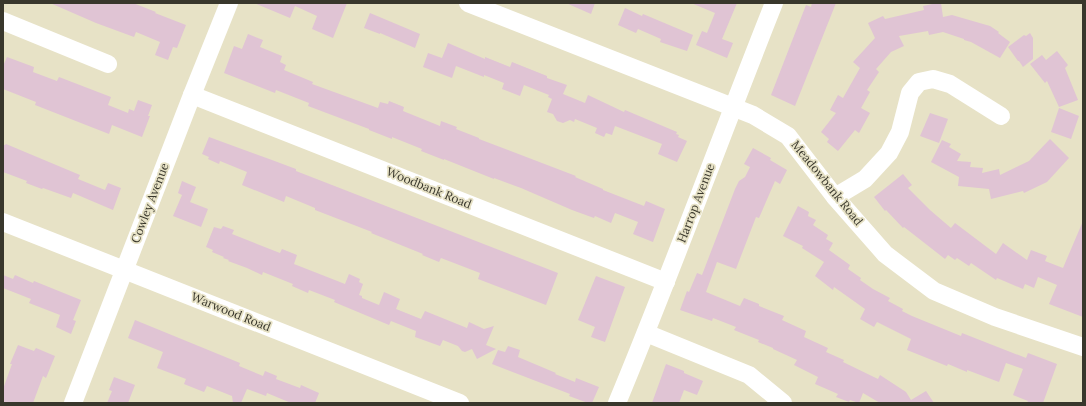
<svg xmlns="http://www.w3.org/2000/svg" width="1086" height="406" font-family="Lora,serif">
  <rect width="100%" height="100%" fill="#e7e2c6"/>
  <g fill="#e0c4d4">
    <polygon points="50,3 133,3 156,12 155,13 186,25 177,48 173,47 168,60 155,55 160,42 136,32 134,37 96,23"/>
    <polygon points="254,3 347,3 333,38 312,29 317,16 295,6 290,18"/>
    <polygon points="566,3 595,3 591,14"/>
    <polygon points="691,3 737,3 722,39 733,43 727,58 696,45 702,31 707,33 715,13"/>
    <polygon points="812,3 836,3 795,106 771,95 806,5 811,7"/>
    <polygon points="937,3 941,3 943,17 952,15 990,26 999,32 998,33 1010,42 1000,58 971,42 964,40 964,39 943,32 929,35 928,31 899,36 904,46 891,52 876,69 879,72 867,90 870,92 861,108 870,113 859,133 855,130 838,151 827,142 829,139 821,132 836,113 830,110 838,95 843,98 860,68 853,62 875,38 868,23 883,16 885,19 924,10 923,6"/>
    <polygon points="625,8 642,16 643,14 693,35 687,51 660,42 661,39 638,29 636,33 618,25"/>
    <polygon points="370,13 420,34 415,48 380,33 380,34 364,28"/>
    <polygon points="1030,33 1033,38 1033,59 1023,67 1019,61 1018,61 1008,47 1024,35 1026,36"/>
    <polygon points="248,34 263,40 260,47 282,56 280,62 286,65 284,70 313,82 312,84 378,108 380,102 388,104 389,101 404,107 403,111 440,126 441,121 457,127 456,129 479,138 479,139 576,176 575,177 603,189 603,190 644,206 646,201 665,209 653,242 633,234 638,222 615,213 611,223 595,216 594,218 572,210 521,188 494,178 494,179 444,159 444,160 421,151 422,149 392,137 392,139 369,130 369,129 308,106 309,103 276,90 275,93 224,73 234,46 242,49"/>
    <polygon points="448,43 485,59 485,57 510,67 512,62 547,76 547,78 567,85 563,94 585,103 588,95 624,112 625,110 677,132 676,134 679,135 678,137 687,141 677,162 658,154 662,144 615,126 612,135 606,133 604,137 595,133 597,128 575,119 574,122 570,120 563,123 557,121 553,114 547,112 552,99 548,97 549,95 524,85 520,96 502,89 504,83 484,75 484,77 456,66 452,78 423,67 428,53 442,58"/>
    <polygon points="1057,51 1068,65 1065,68 1078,100 1059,107 1047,81 1045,83 1030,64 1042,55 1046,60"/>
    <polygon points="7,57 34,67 33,72 57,81 59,77 111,97 108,105 128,113 129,109 134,111 138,100 152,105 148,116 150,116 142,137 112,125 109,134 35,105 36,102 3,89 3,66"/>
    <polygon points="1059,108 1079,116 1071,139 1051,132"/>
    <polygon points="930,113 948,119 939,143 920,136"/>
    <polygon points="209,137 272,160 296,169 296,171 558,273 546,305 478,279 480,273 441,258 439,262 422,255 423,254 371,233 372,232 315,210 315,208 286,196 284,202 242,185 247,172 220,161 219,164 208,159 209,157 202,154"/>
    <polygon points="1050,139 1069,158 1047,182 1024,193 1023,191 991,199 989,189 958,186 959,177 931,162 942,140 951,144 949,147 961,154 957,161 971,162 970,167 983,168 982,173 999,169 1000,175 1029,161"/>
    <polygon points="6,144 80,175 78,179 105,190 108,183 121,188 113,210 73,193 71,198 43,188 42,189 26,183 27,181 3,172 3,145 5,145"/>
    <polygon points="753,148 771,158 770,160 787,170 780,184 775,181 759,218 756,217 736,269 717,262 706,292 740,306 744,298 759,304 759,306 784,316 782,320 806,331 804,337 828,348 826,352 844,360 843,362 878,379 880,375 906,392 911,400 926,391 934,403 880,403 863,393 859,403 850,400 849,402 836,397 838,394 815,384 818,377 794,365 797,360 773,349 773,348 758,342 759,340 734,330 736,327 713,318 712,321 680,310 687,291 689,292 697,273 702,275 735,189 739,181 745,177 750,167 744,164"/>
    <polygon points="903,174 912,185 908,188 930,210 951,228 955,223 996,254 1003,243 1027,260 1031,250 1047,256 1045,261 1063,268 1083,221 1083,317 1049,304 1057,285 1038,277 1034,288 1025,284 1023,289 997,278 996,280 971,263 969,266 957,258 955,260 948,255 945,259 904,227 903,228 886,210 885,211 874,197"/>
    <polygon points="182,181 196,187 190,202 208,209 201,227 173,216 182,195 178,193"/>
    <polygon points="798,206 809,212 808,216 816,220 813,225 828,235 826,239 833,243 829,250 850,265 848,269 861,278 860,280 873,289 890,298 888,301 903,309 902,311 912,316 961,336 962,333 1026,358 1028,353 1057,364 1043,403 1027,403 1028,401 1013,395 1023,369 1006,363 999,382 967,370 967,372 948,364 947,366 907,350 911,339 877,322 874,327 860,319 865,309 834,287 833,290 815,276 824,262 802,248 803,246 783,236"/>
    <polygon points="223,226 234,230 232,234 257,244 280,253 282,249 297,255 294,264 345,284 349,274 360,279 359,282 363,284 359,295 362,296 362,298 379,305 384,292 400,299 396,309 421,319 425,311 467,328 469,322 484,329 494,326 486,345 496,349 477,359 472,349 465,352 462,351 458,346 443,340 440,346 415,337 416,331 391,321 389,325 334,302 335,300 309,290 308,293 292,286 293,284 263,272 262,275 247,268 228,261 229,260 223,258 224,257 212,252 213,250 206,247 214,227 221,229"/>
    <polygon points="3,275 13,279 15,275 33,283 34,281 81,300 73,320 76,321 71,334 56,327 60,315 29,303 31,299 3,288"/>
    <polygon points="596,276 625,287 605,342 591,337 595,327 578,320"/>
    <polygon points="135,320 240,363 239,366 263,376 265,371 277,376 276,379 300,388 301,385 319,393 315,403 291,403 267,393 266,396 247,389 241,403 233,403 232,396 207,386 204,392 184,384 186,379 157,368 163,352 128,338"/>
    <polygon points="18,345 34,351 36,348 55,356 46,378 43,376 33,403 3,403 3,389 12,364 10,364"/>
    <polygon points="508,346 520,350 518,357 556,373 555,374 575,382 576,378 599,387 592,403 588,403 569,396 570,394 492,364 498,350 505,352"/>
    <polygon points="666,364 684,371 684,373 703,381 697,395 684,390 679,403 652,403"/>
    <polygon points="114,377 135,385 128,403 107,403 112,391 109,390"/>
  </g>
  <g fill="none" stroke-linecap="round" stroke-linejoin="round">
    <g stroke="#fff" stroke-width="18">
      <polyline points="468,3 753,115 788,136 835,197 885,254 934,291 995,317 1083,347"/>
      <polyline points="3,21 108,64"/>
      <polyline points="192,95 666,282"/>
      <polyline points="835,197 865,179 889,153 900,132 910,93 919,82 933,79 950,84 1001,116"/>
      <polyline points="3,222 460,403"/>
      <polyline points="646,333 749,375 783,403"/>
      <polyline points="73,403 192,95 229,3"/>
      <path d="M617,403C672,271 721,136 774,3"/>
    </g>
  </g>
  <g text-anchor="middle" stroke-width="3.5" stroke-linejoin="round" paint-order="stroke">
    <g font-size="12" fill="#39372c" stroke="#e7e2c6">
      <text transform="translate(827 183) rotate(51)" y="4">Meadowbank Road</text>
      <text transform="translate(429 188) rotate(22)" y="4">Woodbank Road</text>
      <text transform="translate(150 203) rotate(-69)" y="4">Cowley Avenue</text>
      <text transform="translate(696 203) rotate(-69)" y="4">Harrop Avenue</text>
      <text transform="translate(231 312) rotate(22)" y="4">Warwood Road</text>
    </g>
  </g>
  <rect width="1086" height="406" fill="none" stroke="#39372c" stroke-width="8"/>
</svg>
